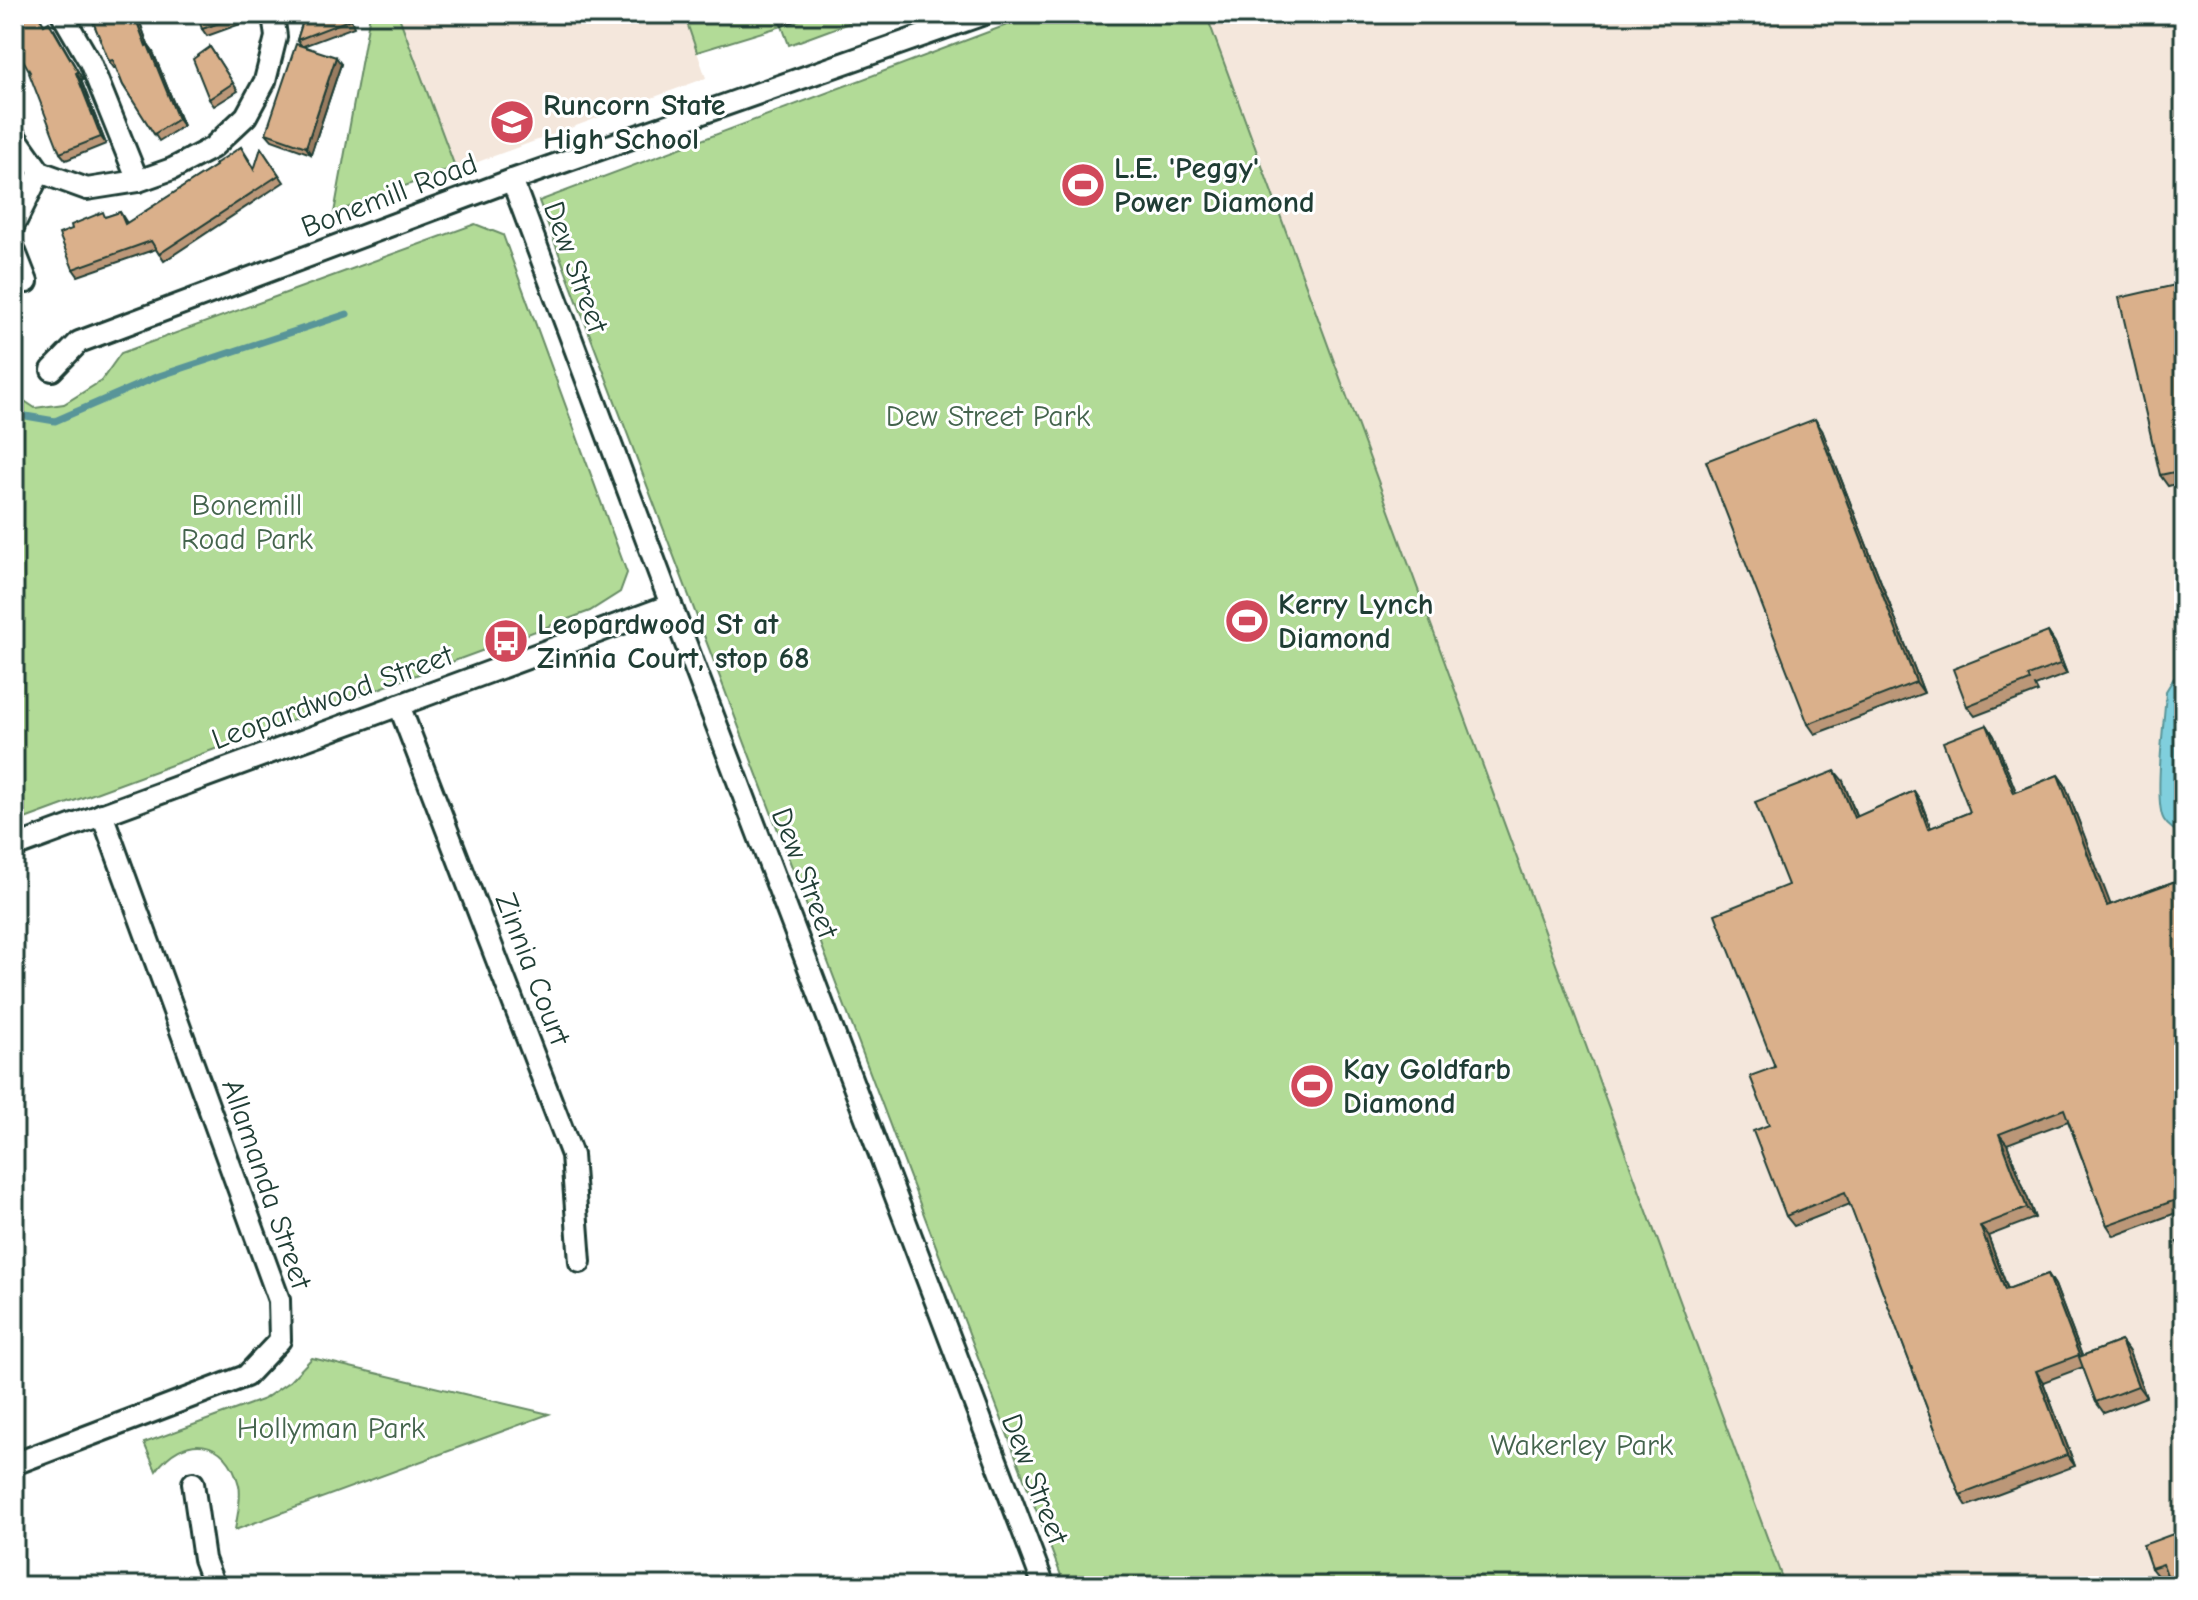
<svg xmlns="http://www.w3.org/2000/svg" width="2198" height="1600" font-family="'Comic Neue',sans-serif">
  <rect width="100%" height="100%" fill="#fff"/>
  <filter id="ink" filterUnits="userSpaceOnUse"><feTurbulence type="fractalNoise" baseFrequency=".0125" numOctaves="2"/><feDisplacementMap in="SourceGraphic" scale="16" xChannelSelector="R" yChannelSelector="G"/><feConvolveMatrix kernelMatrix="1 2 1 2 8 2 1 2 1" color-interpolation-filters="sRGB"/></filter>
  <g filter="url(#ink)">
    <g fill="#f4e7dc">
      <polygon points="398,14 684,14 706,78 456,170"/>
      <polygon points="1206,14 2184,14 2184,1586 1785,1586"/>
    </g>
    <g fill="#b2db97" stroke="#688c66" stroke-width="2">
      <polygon points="370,14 398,14 455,167 334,213"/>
      <polygon points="684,14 873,14 789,45 782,26 697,52"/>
      <polygon points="1036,14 1206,14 1785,1586 1065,1586 539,201"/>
      <polygon points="475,224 503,235 627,573 620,592 590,611 14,823 14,394 35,408 64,404 101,381 121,353"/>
      <path d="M312,1358L549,1414L235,1530C237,1517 242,1498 239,1485C227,1437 184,1432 156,1471L144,1443L264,1399L290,1381Z"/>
    </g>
    <path fill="#80cfdd" stroke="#599599" stroke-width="2" d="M2184,671V835C2176,831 2169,828 2164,820C2153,802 2165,716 2166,691L2174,678Z"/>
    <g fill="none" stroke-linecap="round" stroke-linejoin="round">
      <polyline stroke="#599599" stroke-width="7" points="14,414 55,421 156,377 347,314"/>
      <g stroke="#1f3d34" stroke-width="26">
        <g id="minor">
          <polyline points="62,14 90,62 138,181"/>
          <polyline points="14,135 40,172 87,189 138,181 172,169 212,148 246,116 265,81 276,37 273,14"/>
          <polyline points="512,180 671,605 1044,1586"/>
          <polyline points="14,225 40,172"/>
          <polyline points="14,249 27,282"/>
          <polyline points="52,370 79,342 512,180 984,14"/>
          <polyline points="399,705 572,1155 580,1262"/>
          <polyline points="14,847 671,605"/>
          <polyline points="14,1464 246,1376 280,1340 279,1300 102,814"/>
          <polyline points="193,1483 204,1559 214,1586"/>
        </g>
      </g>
      <use href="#minor" stroke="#fff" stroke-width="20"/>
    </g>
    <g fill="#bb9778" stroke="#1f3d34" stroke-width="2">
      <polygon points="90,14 137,14 148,45 153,52 183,126 159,141 123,85 116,68 114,68 109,61"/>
      <polygon points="243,14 246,22 207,36 202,29"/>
      <polygon points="349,14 354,27 303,46 341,64 311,154 272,140 266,133 301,45 297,40 303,21"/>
      <polygon points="774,14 814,14 782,26"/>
      <polygon points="45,25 54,29 83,80 81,80 106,144 66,160 60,153"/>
      <polygon points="210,47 238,91 214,106 209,99"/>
      <polygon points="241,147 255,169 261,148 284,182 164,261 156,249 78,276 73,269 72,229 120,212 127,223 216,166"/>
      <polygon points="2184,283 2184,482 2168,486 2160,475"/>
      <polygon points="1822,430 1924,693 1815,734 1808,724"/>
      <polygon points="2048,632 2055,643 2067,674 2035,686 2038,692 1975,716 1967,706"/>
      <polygon points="1987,725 1994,736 2016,792 2058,775 2065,785 2110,905 2184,878 2184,1210 2114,1236 2107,1225 2068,1121 2007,1144 2035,1218 1988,1236 2008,1289 2048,1274 2055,1285 2082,1356 2121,1341 2129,1352 2146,1397 2104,1413 2096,1402 2083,1367 2043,1382 2075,1466 1967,1506 1960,1495 1850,1204 1794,1226 1786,1216 1769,1125 1788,885 1843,781 1857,817 1914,791 1921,802 1931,828 1970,812"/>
      <polygon points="2184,1530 2167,1575 2159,1578 2151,1568"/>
    </g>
    <g fill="#997b61" stroke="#1f3d34" stroke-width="2">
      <polygon points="134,14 137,14 148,45 153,52 183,126 178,119 146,46"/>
      <polygon points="336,57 341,64 311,154 306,147"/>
      <polygon points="76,73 81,80 106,144 101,137"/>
      <polygon points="1815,419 1822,430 1924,693 1916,682"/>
      <polygon points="2048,632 2055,643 2067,674 2060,664"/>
      <polygon points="1987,725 1994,736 2021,804 2014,793"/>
      <polygon points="1835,771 1843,781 1861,829 1854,818"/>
      <polygon points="2058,775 2065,785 2115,916 2107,906"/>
      <polygon points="1914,791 1921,802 1935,840 1928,829"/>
      <polygon points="1999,1134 2007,1144 2035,1218 2027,1208"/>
      <polygon points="1980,1226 1988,1236 2012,1301 2005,1290"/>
      <polygon points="2048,1274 2055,1285 2086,1366 2079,1355"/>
      <polygon points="2121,1341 2129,1352 2146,1397 2138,1386"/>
      <polygon points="2036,1371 2043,1382 2075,1466 2067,1455"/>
    </g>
    <g fill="#dab08b" stroke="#1f3d34" stroke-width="2">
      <polygon points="27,14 38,14 44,25 49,22 78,72 76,73 101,137 60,153 29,73 30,72 14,44 14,22"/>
      <polygon points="90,14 134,14 146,46 148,45 178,119 154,134 123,85 113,60 109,61"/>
      <polygon points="197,14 241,14 241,15 202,29"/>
      <polygon points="300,14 347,14 349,20 297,40 303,21"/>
      <polygon points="296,44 336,57 306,147 266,133"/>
      <polygon points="210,47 233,83 209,99 193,59"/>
      <polygon points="241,147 254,170 261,148 279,175 159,254 151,241 73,269 59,234 72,229 71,225 103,212 105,217 120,212 125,224 216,166 215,164"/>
      <polygon points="2184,283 2184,470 2160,475 2119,298"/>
      <polygon points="1815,419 1916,682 1808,724 1706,461"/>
      <polygon points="2048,632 2060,664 2028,676 2030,681 1967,706 1953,669"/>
      <polygon points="1987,725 2014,793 2058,775 2107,906 2184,878 2184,1197 2107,1225 2064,1109 1999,1134 2027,1208 1980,1226 2005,1290 2048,1274 2079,1355 2036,1371 2067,1455 1960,1495 1845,1192 1786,1216 1753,1131 1769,1125 1750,1076 1775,1067 1715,914 1788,885 1755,802 1835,771 1854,818 1914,791 1928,829 1970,812 1943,742"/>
      <polygon points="2184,1240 2184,1260 2177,1242"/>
      <polygon points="2121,1341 2138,1386 2096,1402 2079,1357"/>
      <polygon points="2184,1530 2184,1586 2171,1586 2163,1564 2151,1568 2143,1545"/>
    </g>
  </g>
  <defs>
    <g id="school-disc" transform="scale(2.3)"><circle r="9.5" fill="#d1495b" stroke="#fff"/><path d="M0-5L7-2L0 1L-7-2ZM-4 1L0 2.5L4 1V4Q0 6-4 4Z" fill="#fff"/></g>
    <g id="stadium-disc" transform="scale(2.3)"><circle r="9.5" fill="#d1495b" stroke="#fff"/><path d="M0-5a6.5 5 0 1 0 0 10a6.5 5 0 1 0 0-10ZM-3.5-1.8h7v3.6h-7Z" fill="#fff"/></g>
    <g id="bus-disc" transform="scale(2.3)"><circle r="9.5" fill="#d1495b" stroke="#fff"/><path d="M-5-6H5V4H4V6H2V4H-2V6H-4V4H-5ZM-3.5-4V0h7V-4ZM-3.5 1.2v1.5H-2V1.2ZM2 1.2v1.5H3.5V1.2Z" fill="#fff"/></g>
  </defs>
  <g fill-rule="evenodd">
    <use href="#school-disc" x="512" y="122"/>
    <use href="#stadium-disc" x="1083" y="185"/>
    <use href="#stadium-disc" x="1247" y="621"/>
    <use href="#bus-disc" x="506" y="641"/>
    <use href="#stadium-disc" x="1312" y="1086"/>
  </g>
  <g text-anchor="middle" stroke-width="6" stroke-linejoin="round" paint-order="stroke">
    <g font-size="30" font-weight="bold" fill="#1f3d34" stroke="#fff" text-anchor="start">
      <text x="543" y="115">Runcorn State<tspan x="543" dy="34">High School</tspan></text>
      <text x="1114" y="178">L.E. 'Peggy'<tspan x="1114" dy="34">Power Diamond</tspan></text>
      <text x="1278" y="614">Kerry Lynch<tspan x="1278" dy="34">Diamond</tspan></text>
      <text x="537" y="634">Leopardwood St at<tspan x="537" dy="34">Zinnia Court, stop 68</tspan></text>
      <text x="1343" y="1079">Kay Goldfarb<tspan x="1343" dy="34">Diamond</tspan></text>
    </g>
    <g font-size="30" fill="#1f3d34" stroke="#fff">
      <text transform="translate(389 195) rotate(-21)" y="10">Bonemill Road</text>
      <text transform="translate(576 267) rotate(70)" y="10">Dew Street</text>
      <text transform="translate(332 697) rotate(-20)" y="10">Leopardwood Street</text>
      <text transform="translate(805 873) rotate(69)" y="10">Dew Street</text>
      <text transform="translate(533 969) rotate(69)" y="10">Zinnia Court</text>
      <text transform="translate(267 1184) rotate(71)" y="10">Allamanda Street</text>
      <text transform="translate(1035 1479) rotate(69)" y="10">Dew Street</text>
    </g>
    <g font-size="30" fill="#44644d" stroke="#fff">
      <text x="988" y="426">Dew Street Park</text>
      <text x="247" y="515">Bonemill<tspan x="247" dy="34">Road Park</tspan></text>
      <text x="331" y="1438">Hollyman Park</text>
      <text x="1582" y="1455">Wakerley Park</text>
    </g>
  </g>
  <rect width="2198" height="1600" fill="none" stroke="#fff" stroke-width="48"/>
  <rect x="24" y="24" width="2150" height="1552" fill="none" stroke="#1f3d34" stroke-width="3" filter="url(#ink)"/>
</svg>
